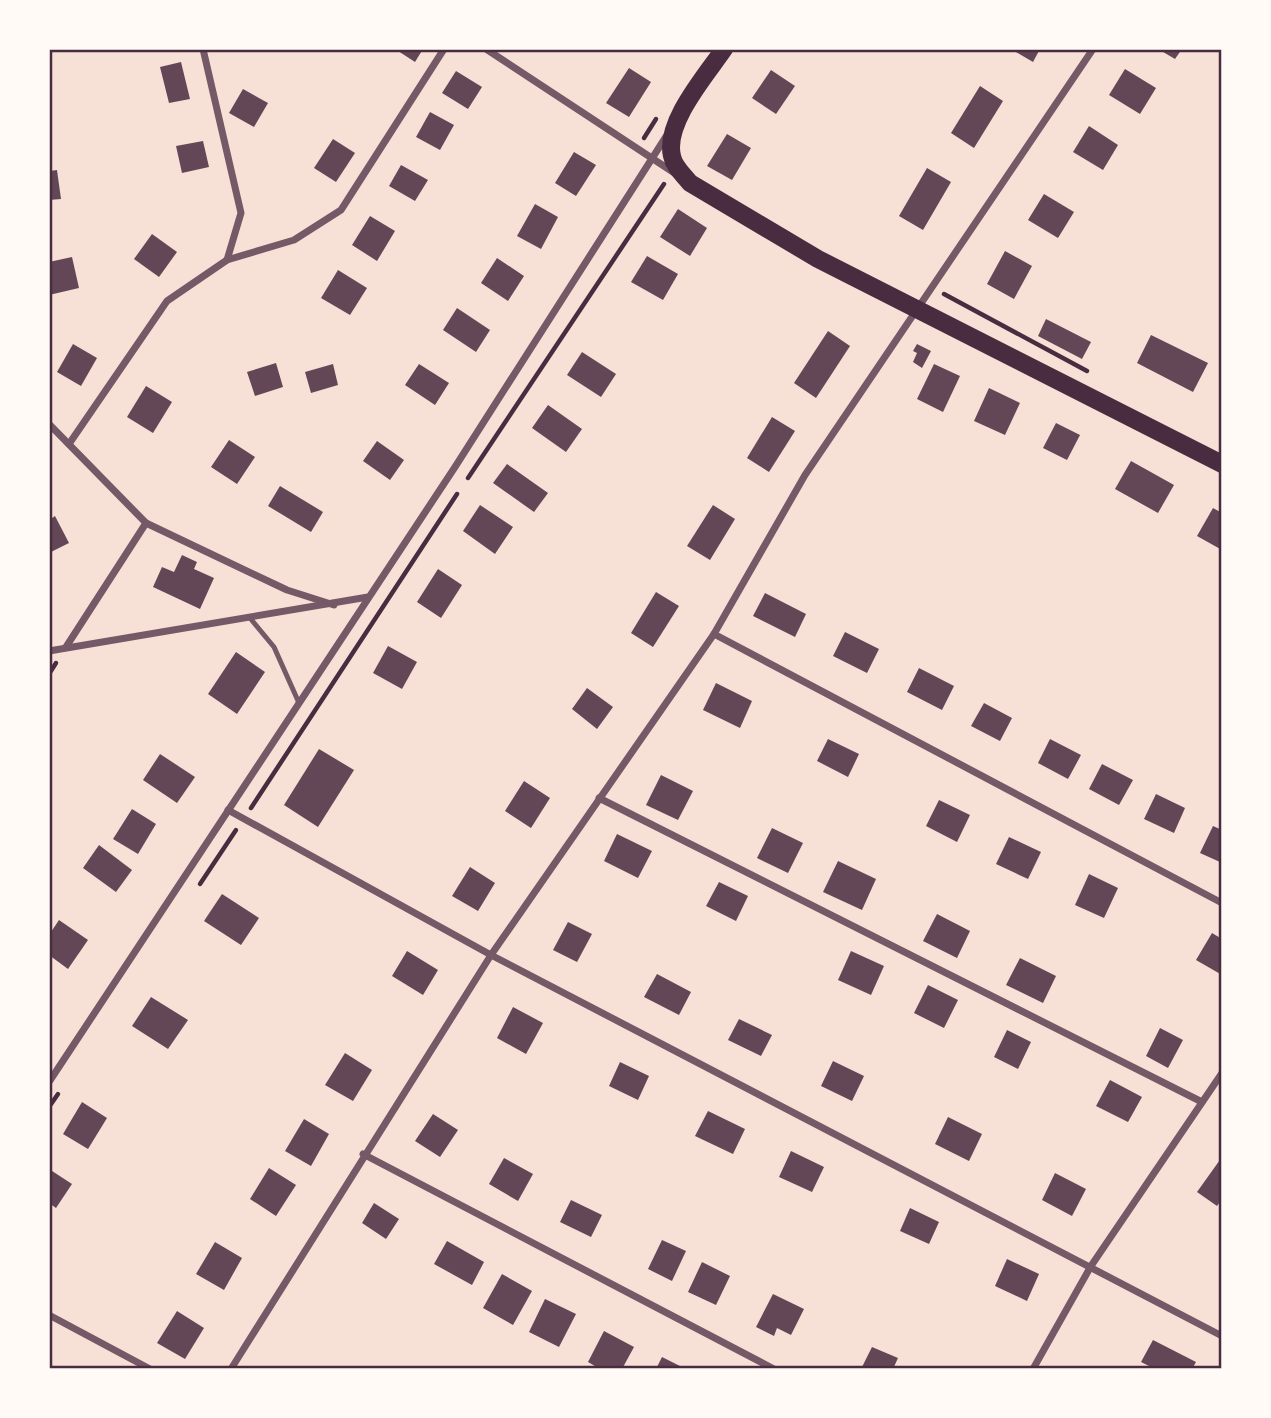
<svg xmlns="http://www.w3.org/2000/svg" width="1271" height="1418" font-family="'PT Sans',sans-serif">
  <rect width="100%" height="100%" fill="#f7e1d7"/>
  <g fill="#644757">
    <polygon points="395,49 423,49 415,62"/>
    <polygon points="1011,49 1040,49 1033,62"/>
    <polygon points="1158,49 1182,49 1175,59"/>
    <polygon points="181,62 190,99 169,103 160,67"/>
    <polygon points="629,68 651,82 629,117 606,103"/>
    <polygon points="1125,69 1156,88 1140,114 1109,95"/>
    <polygon points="771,70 795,86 776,114 752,98"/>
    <polygon points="456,71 482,87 468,109 442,93"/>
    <polygon points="980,86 1003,101 974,148 951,133"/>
    <polygon points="243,89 268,103 254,127 229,113"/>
    <polygon points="430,112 454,125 440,150 416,137"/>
    <polygon points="1089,126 1118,145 1103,170 1073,152"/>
    <polygon points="727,134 751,148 732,180 707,166"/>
    <polygon points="333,139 355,153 336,182 314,168"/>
    <polygon points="203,141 209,167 182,173 176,146"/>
    <polygon points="574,152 596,165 576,196 555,183"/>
    <polygon points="401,165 428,180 415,201 389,186"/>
    <polygon points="927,168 951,182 923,230 899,216"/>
    <polygon points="57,170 61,199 49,200 49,171"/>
    <polygon points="1044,194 1074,212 1058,238 1028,220"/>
    <polygon points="535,204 558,217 541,249 517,236"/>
    <polygon points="678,209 707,228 690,256 660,237"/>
    <polygon points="370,216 395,231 377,261 352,245"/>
    <polygon points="152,234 177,252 159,277 134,259"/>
    <polygon points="1005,251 1032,266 1014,299 987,284"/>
    <polygon points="647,256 678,274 663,300 631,282"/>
    <polygon points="72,257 79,288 49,295 49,262"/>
    <polygon points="497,258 524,276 508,301 481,283"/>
    <polygon points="338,270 367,288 350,315 321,298"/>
    <polygon points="457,308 490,330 476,352 443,330"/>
    <polygon points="1046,319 1091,342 1082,359 1038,336"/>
    <polygon points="828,331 850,346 816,398 794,383"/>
    <polygon points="1151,335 1208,363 1193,392 1137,363"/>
    <polygon points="73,344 97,358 81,386 57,372"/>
    <polygon points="917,344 931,351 922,368 913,362 917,353 913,351"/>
    <polygon points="582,352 616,374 601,397 567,375"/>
    <polygon points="276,363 283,387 255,396 247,372"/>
    <polygon points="333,364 338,385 311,393 305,372"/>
    <polygon points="419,364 449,383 435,405 405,385"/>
    <polygon points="934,364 960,376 943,412 917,399"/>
    <polygon points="146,386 172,402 153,433 127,417"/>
    <polygon points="989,388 1020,403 1005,435 974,421"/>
    <polygon points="548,405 582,429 566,452 532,428"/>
    <polygon points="772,417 795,431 769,472 747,458"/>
    <polygon points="1056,423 1080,435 1067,460 1043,448"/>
    <polygon points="229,440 255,457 237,484 211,467"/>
    <polygon points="377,441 404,460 390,480 363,461"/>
    <polygon points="1131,461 1174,485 1158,513 1115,489"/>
    <polygon points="507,464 548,493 534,512 493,483"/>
    <polygon points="280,486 323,512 311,532 268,506"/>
    <polygon points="480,505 513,527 495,554 463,531"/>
    <polygon points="713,505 735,519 710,560 687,546"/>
    <polygon points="1213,508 1222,513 1222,550 1197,536"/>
    <polygon points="55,516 69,543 49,553 49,520"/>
    <polygon points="182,555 197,562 194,569 214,578 200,609 153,587 162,567 174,572"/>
    <polygon points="438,569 462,585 441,618 417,602"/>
    <polygon points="656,592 679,606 653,647 631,633"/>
    <polygon points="765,593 806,614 795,637 753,616"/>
    <polygon points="845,632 879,649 867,673 833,656"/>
    <polygon points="388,646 417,662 402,689 373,673"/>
    <polygon points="236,652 265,672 237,714 208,694"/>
    <polygon points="919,668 954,686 942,710 907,692"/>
    <polygon points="716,683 752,701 740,728 703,710"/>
    <polygon points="587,688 613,707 597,729 572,709"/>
    <polygon points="984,703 1012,718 1000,741 971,726"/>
    <polygon points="828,739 859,754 848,777 817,761"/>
    <polygon points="1050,739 1081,755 1068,779 1038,763"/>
    <polygon points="319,749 354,770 318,827 284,805"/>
    <polygon points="160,754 195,777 177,803 143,780"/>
    <polygon points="1102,764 1133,780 1119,805 1089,789"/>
    <polygon points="661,775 693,791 678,820 646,805"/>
    <polygon points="524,781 550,798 531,828 505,811"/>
    <polygon points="1156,794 1185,808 1174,833 1144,819"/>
    <polygon points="939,800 970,815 957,842 926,826"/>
    <polygon points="132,809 156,824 138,854 113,839"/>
    <polygon points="1213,826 1222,830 1220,862 1200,853"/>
    <polygon points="772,828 803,843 788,873 757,858"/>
    <polygon points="617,834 652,851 638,878 604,861"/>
    <polygon points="1009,837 1041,852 1028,879 996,864"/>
    <polygon points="99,845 132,870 116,892 83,868"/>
    <polygon points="838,861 876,879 862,910 823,892"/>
    <polygon points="470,867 495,883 478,911 452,896"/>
    <polygon points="1089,874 1118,888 1104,918 1075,905"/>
    <polygon points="719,882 748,896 736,921 706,906"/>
    <polygon points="222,894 259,918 241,945 204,921"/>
    <polygon points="937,914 970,931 957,958 923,941"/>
    <polygon points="59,920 88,940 68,969 49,955 49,935"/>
    <polygon points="568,922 592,934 577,962 553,950"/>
    <polygon points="1212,933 1222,939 1222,975 1196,960"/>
    <polygon points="407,951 438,970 423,995 392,976"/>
    <polygon points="851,951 884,966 871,995 838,980"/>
    <polygon points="1020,958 1056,976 1043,1003 1006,985"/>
    <polygon points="657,974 691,992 679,1015 644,997"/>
    <polygon points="928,985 958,1000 944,1028 914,1013"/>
    <polygon points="151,997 188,1020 168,1049 132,1026"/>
    <polygon points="513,1007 543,1023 526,1054 497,1038"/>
    <polygon points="739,1019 772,1035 761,1056 728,1040"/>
    <polygon points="1160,1028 1183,1040 1168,1068 1146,1056"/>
    <polygon points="1007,1030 1031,1042 1018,1069 994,1057"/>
    <polygon points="345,1053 372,1070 353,1101 325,1085"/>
    <polygon points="833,1061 864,1076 852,1101 821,1086"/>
    <polygon points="620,1062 649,1076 638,1100 609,1086"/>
    <polygon points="1110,1080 1142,1097 1128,1122 1096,1106"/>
    <polygon points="82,1102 107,1118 88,1149 63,1134"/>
    <polygon points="708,1111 745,1129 733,1154 695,1136"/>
    <polygon points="433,1114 458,1130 440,1157 415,1141"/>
    <polygon points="948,1117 982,1134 969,1161 935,1144"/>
    <polygon points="304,1119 329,1134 311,1166 285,1151"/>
    <polygon points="791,1151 824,1167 812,1192 779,1177"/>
    <polygon points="1222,1157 1222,1199 1217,1206 1197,1192"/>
    <polygon points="504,1158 533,1174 518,1201 489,1184"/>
    <polygon points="269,1168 296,1185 276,1216 250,1199"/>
    <polygon points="49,1169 72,1184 56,1208 49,1203"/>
    <polygon points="1055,1173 1086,1189 1072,1216 1042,1200"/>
    <polygon points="571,1200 602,1215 591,1237 560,1222"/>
    <polygon points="374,1203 399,1219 386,1239 362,1223"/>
    <polygon points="910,1208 939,1222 929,1244 900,1231"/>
    <polygon points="662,1240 686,1251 672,1281 648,1269"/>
    <polygon points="447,1241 484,1262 472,1285 434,1264"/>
    <polygon points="215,1242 242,1258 224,1290 196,1274"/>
    <polygon points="1007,1259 1039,1274 1027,1301 995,1286"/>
    <polygon points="702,1262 730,1276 716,1305 688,1292"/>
    <polygon points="502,1274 532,1291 513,1325 483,1308"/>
    <polygon points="773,1294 804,1309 791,1335 777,1328 774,1336 756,1327"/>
    <polygon points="545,1299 576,1314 559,1347 529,1332"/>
    <polygon points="177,1311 204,1328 185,1359 157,1343"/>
    <polygon points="604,1331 634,1347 622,1369 600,1369 588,1362"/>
    <polygon points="1153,1340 1196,1362 1192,1369 1155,1369 1141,1362"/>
    <polygon points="872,1347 898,1358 893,1369 861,1369"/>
    <polygon points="662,1357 686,1369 656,1369"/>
  </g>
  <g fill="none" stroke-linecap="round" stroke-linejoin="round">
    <g stroke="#4a2c40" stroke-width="4.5">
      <polyline points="644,138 656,119"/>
      <polyline points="944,294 1087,371"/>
      <polyline points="468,478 664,184"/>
      <polyline points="49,674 56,663"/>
      <polyline points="251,808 457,494"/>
      <polyline points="200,884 236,830"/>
      <polyline points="49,1107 58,1094"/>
    </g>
    <polyline stroke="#755966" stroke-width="5" points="250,618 274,647 299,703"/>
    <g stroke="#755966" stroke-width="7">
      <polyline points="486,49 676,174"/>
      <polyline points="227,260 294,240 341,210 444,49"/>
      <polyline points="49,424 146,523 287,590 334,605"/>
      <polyline points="69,444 167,301 227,260 241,213 203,49"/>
      <polyline points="714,634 1222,903"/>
      <polyline points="66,647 146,523"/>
      <polyline points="49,651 368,597"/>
      <polyline points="599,798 1202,1102"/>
      <polyline points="228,810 491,955 1222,1336"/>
      <polyline points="49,1082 455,467 667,135"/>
      <polyline points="363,1154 774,1369"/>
      <polyline points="49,1315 150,1369"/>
      <polyline points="231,1369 491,955 714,634 805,475 1093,49"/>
      <polyline points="1033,1369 1091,1266 1222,1073"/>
    </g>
    <path stroke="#4a2c40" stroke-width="18" d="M724,49C706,75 664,123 672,156C674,167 683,174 690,183L818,259L1222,464"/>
  </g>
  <rect width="1271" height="1418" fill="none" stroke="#fffaf5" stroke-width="102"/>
  <rect x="51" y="51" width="1169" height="1316" fill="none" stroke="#4a2c40" stroke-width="2.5"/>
</svg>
